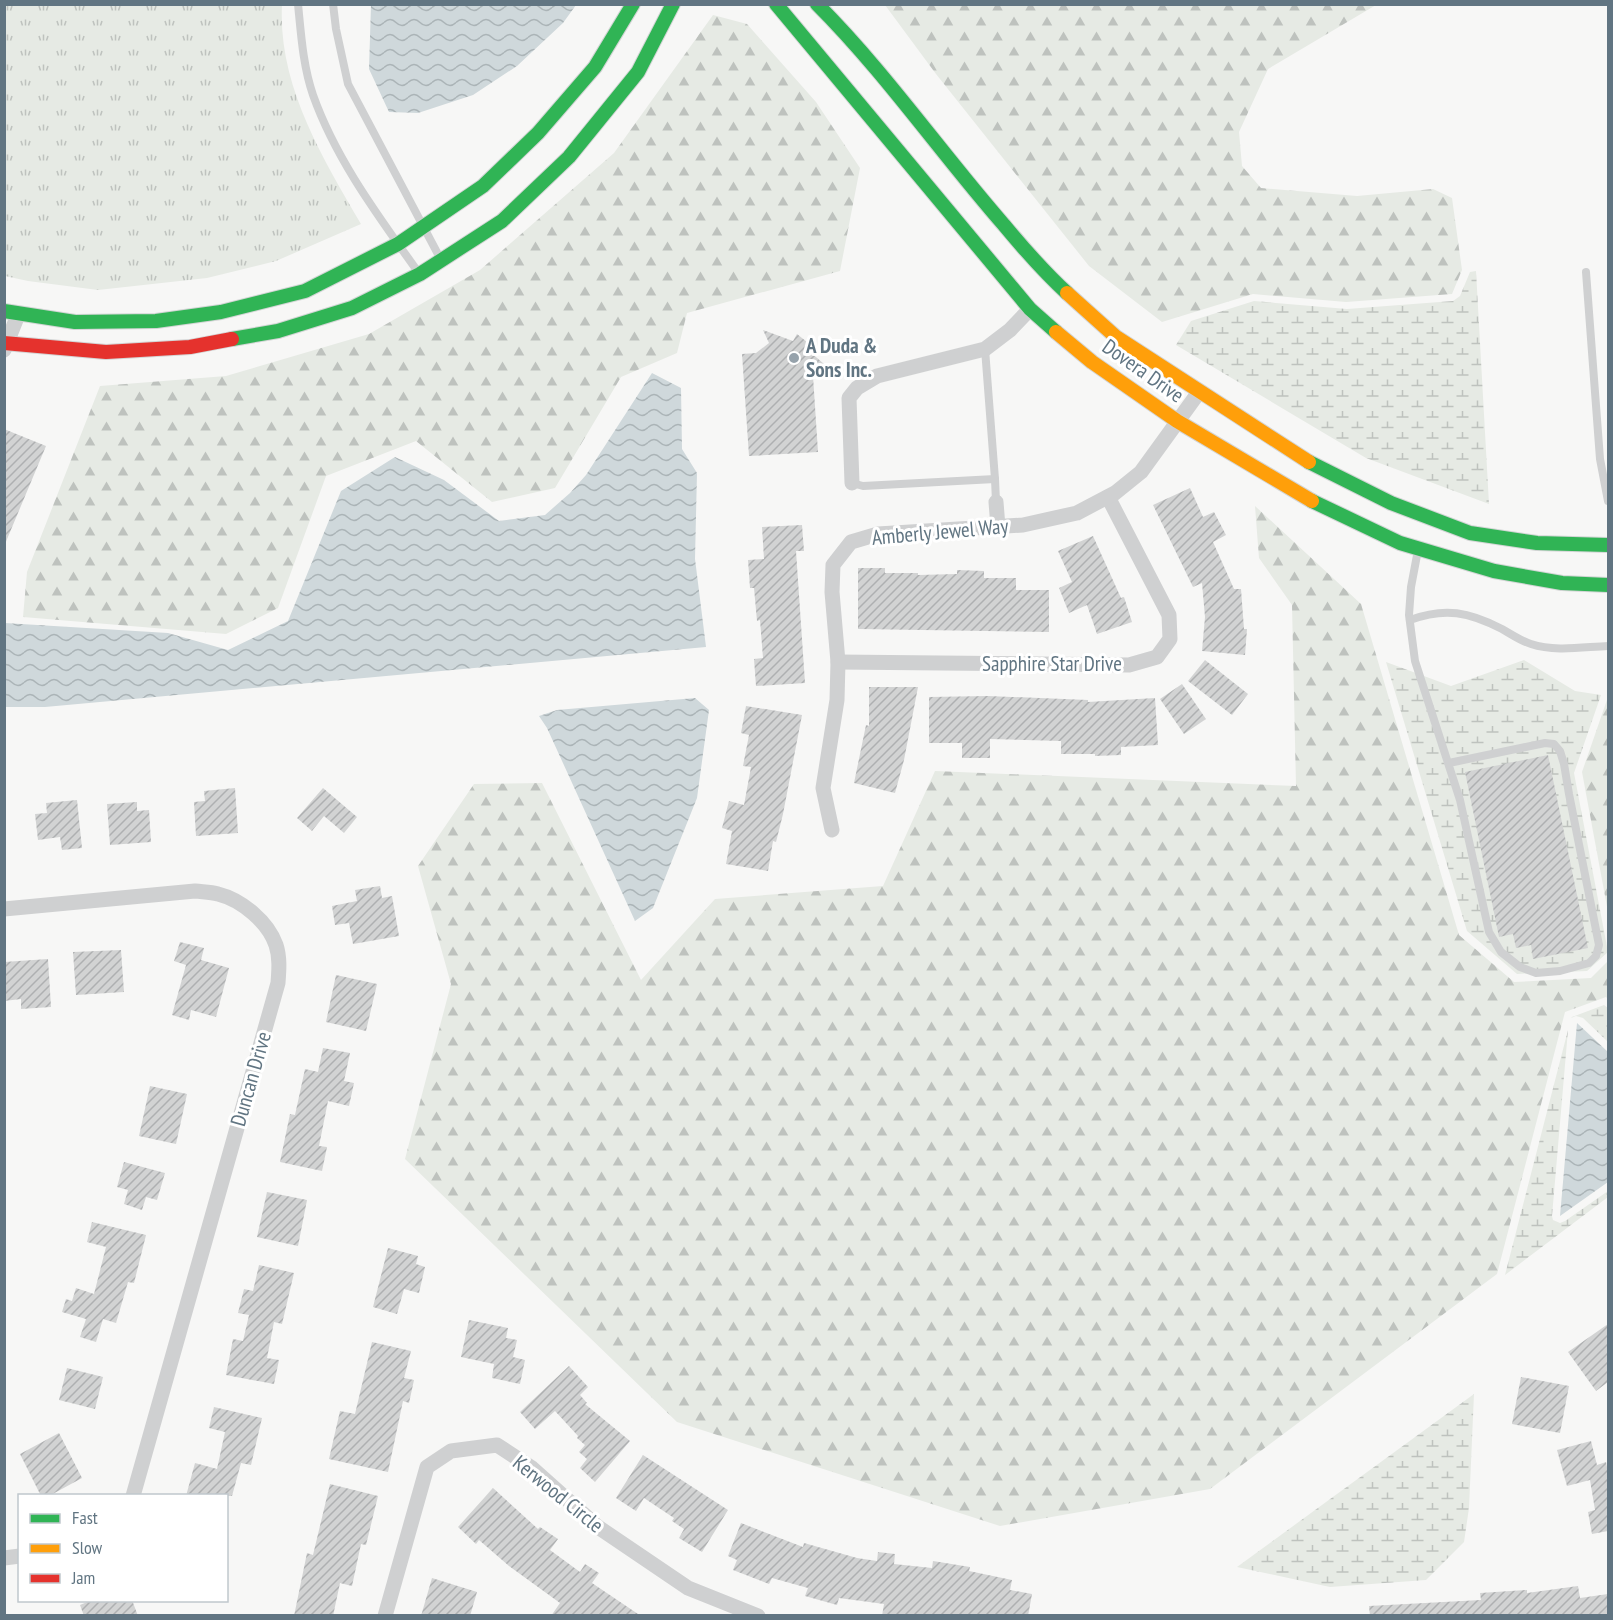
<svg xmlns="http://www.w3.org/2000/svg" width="1613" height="1620" font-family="'PT Sans Narrow',sans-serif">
  <defs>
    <pattern id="grass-tufts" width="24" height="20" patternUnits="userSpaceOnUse" patternTransform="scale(1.5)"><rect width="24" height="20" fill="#e6eae4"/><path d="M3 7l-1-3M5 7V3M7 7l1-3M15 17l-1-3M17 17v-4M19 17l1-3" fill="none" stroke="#bec2be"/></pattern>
    <pattern id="forest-firs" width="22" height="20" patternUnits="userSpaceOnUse" patternTransform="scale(1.5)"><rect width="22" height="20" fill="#e6eae4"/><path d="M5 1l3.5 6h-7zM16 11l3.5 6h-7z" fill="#bec2be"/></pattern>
    <pattern id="wetland-marsh" width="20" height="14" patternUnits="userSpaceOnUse" patternTransform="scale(1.5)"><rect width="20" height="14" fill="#e6eae4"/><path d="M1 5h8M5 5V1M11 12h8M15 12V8" fill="none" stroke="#bec2be"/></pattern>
    <pattern id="water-waves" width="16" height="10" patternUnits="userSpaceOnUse" patternTransform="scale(1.5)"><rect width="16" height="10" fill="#cfd8db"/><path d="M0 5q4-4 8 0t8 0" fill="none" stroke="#abb4b7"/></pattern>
    <pattern id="building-hatch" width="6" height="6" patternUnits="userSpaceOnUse" patternTransform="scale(1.5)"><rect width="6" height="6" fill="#d2d3d3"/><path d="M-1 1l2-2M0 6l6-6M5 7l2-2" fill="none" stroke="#aeb0b1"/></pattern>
  </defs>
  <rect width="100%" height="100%" fill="#f7f7f6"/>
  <path fill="url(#grass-tufts)" d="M5,4L282,5C278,85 322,157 361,224L276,261L207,278L98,290L28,281L5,276Z"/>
  <g fill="url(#forest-firs)">
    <polygon points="885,5 1376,5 1268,69 1239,132 1242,166 1261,188 1357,196 1433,189 1452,198 1462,270 1452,294 1346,302 1253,294 1162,322 1089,266 936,74"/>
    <polygon points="713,15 747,24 816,102 860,168 840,271 687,313 677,353 621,377 555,488 492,502 416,441 326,476 278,608 226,634 23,617 27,572 100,386 226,376 369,334 480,270 614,153"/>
    <polygon points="1255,506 1361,604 1459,935 1514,982 1591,978 1608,961 1608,999 1606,997 1565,1012 1497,1274 1210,1489 1000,1526 677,1422 405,1159 451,984 418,866 474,784 542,783 641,980 715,899 883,886 935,771 1296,786 1292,605 1259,558"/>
    <polygon points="1608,697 1608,912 1582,772"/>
  </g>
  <g fill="url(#wetland-marsh)">
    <polygon points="1476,271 1489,504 1366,458 1176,345 1191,321 1254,301 1347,309 1453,301 1460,296 1470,272"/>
    <polygon points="1524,660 1575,691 1601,695 1574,773 1608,952 1587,971 1517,974 1467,931 1386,662 1451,686"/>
    <polygon points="1604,1005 1608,1008 1608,1042 1583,1018 1576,1016 1571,1018 1572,1017"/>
    <polygon points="1568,1030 1552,1216 1553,1220 1560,1223 1565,1221 1608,1191 1608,1197 1505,1275"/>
    <polygon points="1474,1394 1469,1508 1464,1542 1426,1580 1330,1587 1237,1567"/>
  </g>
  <g fill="url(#water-waves)">
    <polygon points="371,5 371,4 576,5 563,23 517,66 473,95 418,113 389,112 369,69"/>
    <polygon points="652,373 681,388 682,449 697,473 695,559 706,647 45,707 5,707 5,623 168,633 228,650 288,621 341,491 395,457 444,480 499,521 545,515 570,493 586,475"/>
    <polygon points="695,698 709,710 697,798 653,908 635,921 547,728 539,716 557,710"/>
    <polygon points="1577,1023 1608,1052 1608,1182 1560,1216"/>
  </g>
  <g fill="url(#building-hatch)">
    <polygon points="763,330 793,341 797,334 812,346 809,351 824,364 832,378 813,376 818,452 749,456 742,354 756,353 769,343"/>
    <polygon points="4,429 46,446 5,544 4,544"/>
    <polygon points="1190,488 1203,517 1214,512 1226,535 1213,542 1234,589 1241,589 1244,629 1247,629 1245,655 1202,651 1205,617 1202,583 1193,587 1153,505"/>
    <polygon points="802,525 804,551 796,551 805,683 756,686 754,659 763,658 760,620 757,621 754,588 750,588 748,560 764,559 762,527"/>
    <polygon points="1093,536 1121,598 1124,597 1132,622 1097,634 1087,605 1069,613 1059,588 1072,582 1058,551"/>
    <polygon points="858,568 885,568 885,573 918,573 918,575 957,574 957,570 984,571 984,578 1016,578 1016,590 1049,590 1049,632 858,629"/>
    <polygon points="1205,660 1248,694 1232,715 1188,681"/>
    <polygon points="1182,684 1206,719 1184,734 1160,699"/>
    <polygon points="869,687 918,687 904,760 895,793 854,783 866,725 869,726"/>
    <polygon points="988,696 1088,700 1088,702 1155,698 1158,745 1121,747 1121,755 1095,756 1095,754 1061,754 1061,741 990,739 990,758 962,758 962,743 929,743 929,697"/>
    <polygon points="746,706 802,715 783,814 776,842 773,841 768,871 726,864 732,831 722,828 729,801 744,805 751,767 743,766 749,735 741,733"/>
    <polygon points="1548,755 1588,948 1533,959 1531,945 1516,948 1513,934 1499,937 1465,772"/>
    <polygon points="235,788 238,833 196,836 194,802 205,801 204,791"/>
    <polygon points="323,788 357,817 344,833 324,816 312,831 297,818"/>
    <polygon points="77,800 82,848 62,850 60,837 38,840 35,814 47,813 46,803"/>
    <polygon points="137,802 137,811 149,810 151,842 110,845 107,804"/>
    <polygon points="380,886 382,898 392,896 399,936 353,944 349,923 335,925 332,906 357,901 355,890"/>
    <polygon points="180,942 204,948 201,960 229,968 216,1017 191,1010 189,1020 172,1015 186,965 174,961"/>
    <polygon points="121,950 124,992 76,995 73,952"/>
    <polygon points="48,959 51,1007 21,1009 21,999 4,1001 4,962"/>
    <polygon points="336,975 377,984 366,1031 326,1022"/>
    <polygon points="323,1048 350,1053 344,1081 354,1083 349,1106 328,1101 319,1146 327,1147 322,1171 280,1162 290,1114 295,1115 305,1069 318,1072"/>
    <polygon points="150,1086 187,1094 176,1144 139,1136"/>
    <polygon points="124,1162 165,1173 157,1200 146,1197 142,1210 124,1204 128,1190 117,1187"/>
    <polygon points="267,1192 307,1200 298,1246 257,1237"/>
    <polygon points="92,1222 146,1235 134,1283 128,1282 116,1323 103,1319 96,1342 80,1337 86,1319 62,1312 66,1299 72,1301 76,1288 94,1294 106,1247 87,1242"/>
    <polygon points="388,1248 418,1256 416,1264 425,1267 419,1293 404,1289 397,1314 373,1307"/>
    <polygon points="259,1265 294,1273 282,1324 274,1322 267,1358 279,1360 274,1384 226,1375 233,1339 243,1341 249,1315 238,1313 244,1289 253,1291"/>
    <polygon points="469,1320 508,1328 506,1338 517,1340 513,1357 525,1360 520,1384 492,1378 494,1364 461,1357"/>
    <polygon points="1608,1324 1608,1382 1596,1391 1568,1352"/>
    <polygon points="372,1342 411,1351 404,1378 414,1380 409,1403 403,1401 388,1472 329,1459 340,1411 355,1414"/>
    <polygon points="569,1366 588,1387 580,1395 587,1403 585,1404 630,1441 595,1482 580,1468 587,1459 579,1452 585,1445 577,1438 578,1436 555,1411 535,1429 520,1412"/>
    <polygon points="67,1368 103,1377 95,1409 59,1400"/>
    <polygon points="1521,1377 1569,1386 1560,1433 1512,1424"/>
    <polygon points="214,1407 262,1418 251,1465 241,1463 232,1496 186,1496 195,1463 217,1469 225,1432 209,1428"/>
    <polygon points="59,1433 82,1478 49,1496 41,1496 20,1454"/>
    <polygon points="1591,1441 1597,1465 1606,1462 1608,1472 1608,1531 1592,1534 1588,1512 1595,1510 1590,1480 1567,1486 1557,1450"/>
    <polygon points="643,1455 728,1510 702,1552 679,1538 684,1529 672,1521 674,1518 644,1498 636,1511 616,1498"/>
    <polygon points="330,1484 378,1496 366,1545 361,1544 352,1586 340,1583 333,1616 294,1616 307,1553 313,1555"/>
    <polygon points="493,1488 538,1529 540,1527 558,1539 550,1550 580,1572 585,1564 599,1573 592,1583 641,1616 551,1616 560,1603 509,1566 479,1540 476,1544 458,1527"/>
    <polygon points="741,1523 803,1547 804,1543 857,1558 877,1561 878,1552 895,1554 894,1564 932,1568 933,1561 970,1567 969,1571 1012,1580 1010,1590 1032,1594 1028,1616 882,1616 884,1604 839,1598 837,1605 805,1596 808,1588 772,1578 769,1584 733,1570 737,1560 728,1556"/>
    <polygon points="432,1578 477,1592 470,1616 421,1616"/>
    <polygon points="1578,1586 1580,1598 1608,1594 1608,1616 1370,1616 1369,1606 1481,1600 1480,1593 1527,1590 1527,1593"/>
    <polygon points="92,1600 132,1600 138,1616 84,1616 80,1605"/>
  </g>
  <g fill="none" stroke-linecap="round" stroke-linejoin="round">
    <g stroke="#d3d5d5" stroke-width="16">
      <g id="fast">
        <polyline points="776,4 1030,309 1056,332"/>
        <path d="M817,4C885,72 941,153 1004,225C1024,249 1044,272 1067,293"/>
        <polyline points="4,311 75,322 156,321 221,312 305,291 398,244 483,186 538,133 595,67 633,4"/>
        <polyline points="232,339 278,331 352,308 420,274 502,221 569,157 638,72 673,4"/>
        <polyline points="1309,462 1391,503 1470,533 1537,543 1608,545"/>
        <polyline points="1312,501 1400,543 1494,571 1562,583 1608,585"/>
      </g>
    </g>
    <g stroke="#d3d5d5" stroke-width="16">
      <g id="slow">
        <polyline points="1067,293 1116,337 1309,462"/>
        <polyline points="1056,332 1092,362 1177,421 1312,501"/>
      </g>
    </g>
    <g stroke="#d3d5d5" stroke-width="16">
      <polyline id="jam" points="4,343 106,352 190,347 232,339"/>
    </g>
    <g stroke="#cfd0d1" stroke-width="8">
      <path d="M298,4C301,34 303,66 313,95C336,160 379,217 418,272"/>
      <polyline points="333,4 336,29 348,84 440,258"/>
      <polyline points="1586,272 1600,459 1608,501"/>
      <polyline points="985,349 995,479"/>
      <polyline points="852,483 863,486 995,479 996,502"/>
      <polyline points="1418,550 1411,587 1409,615 1415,661 1460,800 1489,932 1501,952 1520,967 1536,973 1560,971 1589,963 1596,956 1599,945 1569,794 1564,764 1560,751 1554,744 1545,743 1449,763"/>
      <path d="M1410,620C1445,607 1469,612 1502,629C1511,634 1521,641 1531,644C1555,652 1583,647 1608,646"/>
    </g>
    <g stroke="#cfd0d1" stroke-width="15">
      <polyline points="4,350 18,315"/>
      <polyline points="852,483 849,398 857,388 877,376 985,349 1010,330 1030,309"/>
      <polyline points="996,502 998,527"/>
      <polyline points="838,662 1129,665 1157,657 1170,639 1169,615 1108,497"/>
      <polyline points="832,830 823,788 837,700 838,662 832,592 833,565 851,542 878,534 1023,525 1077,513 1115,493 1141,472 1199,392"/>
      <path d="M4,909L195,891C203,892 211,892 218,894C242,900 268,922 276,945C280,957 279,970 278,983L133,1496"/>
      <polyline points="4,1558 20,1556"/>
      <polyline points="385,1616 427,1467 451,1451 497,1445 532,1468 598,1527 688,1588 758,1616"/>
    </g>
    <use href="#fast" stroke="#30b455" stroke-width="14"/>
    <use href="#slow" stroke="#ff9f0a" stroke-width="14"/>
    <use href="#jam" stroke="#e5322d" stroke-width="14"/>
  </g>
  <circle fill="#96a2ab" stroke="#fff" stroke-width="2" cx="794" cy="358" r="6"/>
  <g text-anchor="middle" stroke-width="6" stroke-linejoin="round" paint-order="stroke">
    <g font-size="21" font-weight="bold" fill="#617582" stroke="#fff" text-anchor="start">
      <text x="806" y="353">A Duda &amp;<tspan x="806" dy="24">Sons Inc.</tspan></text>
    </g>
    <g font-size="21" fill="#617582" stroke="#fff">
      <text transform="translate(1143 371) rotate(35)" y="7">Dovera Drive</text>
      <text transform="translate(940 532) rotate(-5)" y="7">Amberly Jewel Way</text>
      <text x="1052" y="671">Sapphire Star Drive</text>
      <text transform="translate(251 1079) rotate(-74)" y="7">Duncan Drive</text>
      <text transform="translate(558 1494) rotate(39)" y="7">Kerwood Circle</text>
    </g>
  </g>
  <rect width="1613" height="1620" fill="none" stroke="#617582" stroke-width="12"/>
  <rect x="18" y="1494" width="210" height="108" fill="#ffffff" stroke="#c0c8cd" stroke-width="1.5"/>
  <rect x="30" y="1514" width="30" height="9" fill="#30b455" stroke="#c0c8cd" stroke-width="1.5"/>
  <text x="72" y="1524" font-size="18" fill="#617582">Fast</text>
  <rect x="30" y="1544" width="30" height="9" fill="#ff9f0a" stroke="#c0c8cd" stroke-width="1.5"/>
  <text x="72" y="1554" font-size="18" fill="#617582">Slow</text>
  <rect x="30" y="1574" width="30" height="9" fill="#e5322d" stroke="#c0c8cd" stroke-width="1.5"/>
  <text x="72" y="1584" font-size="18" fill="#617582">Jam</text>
</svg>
